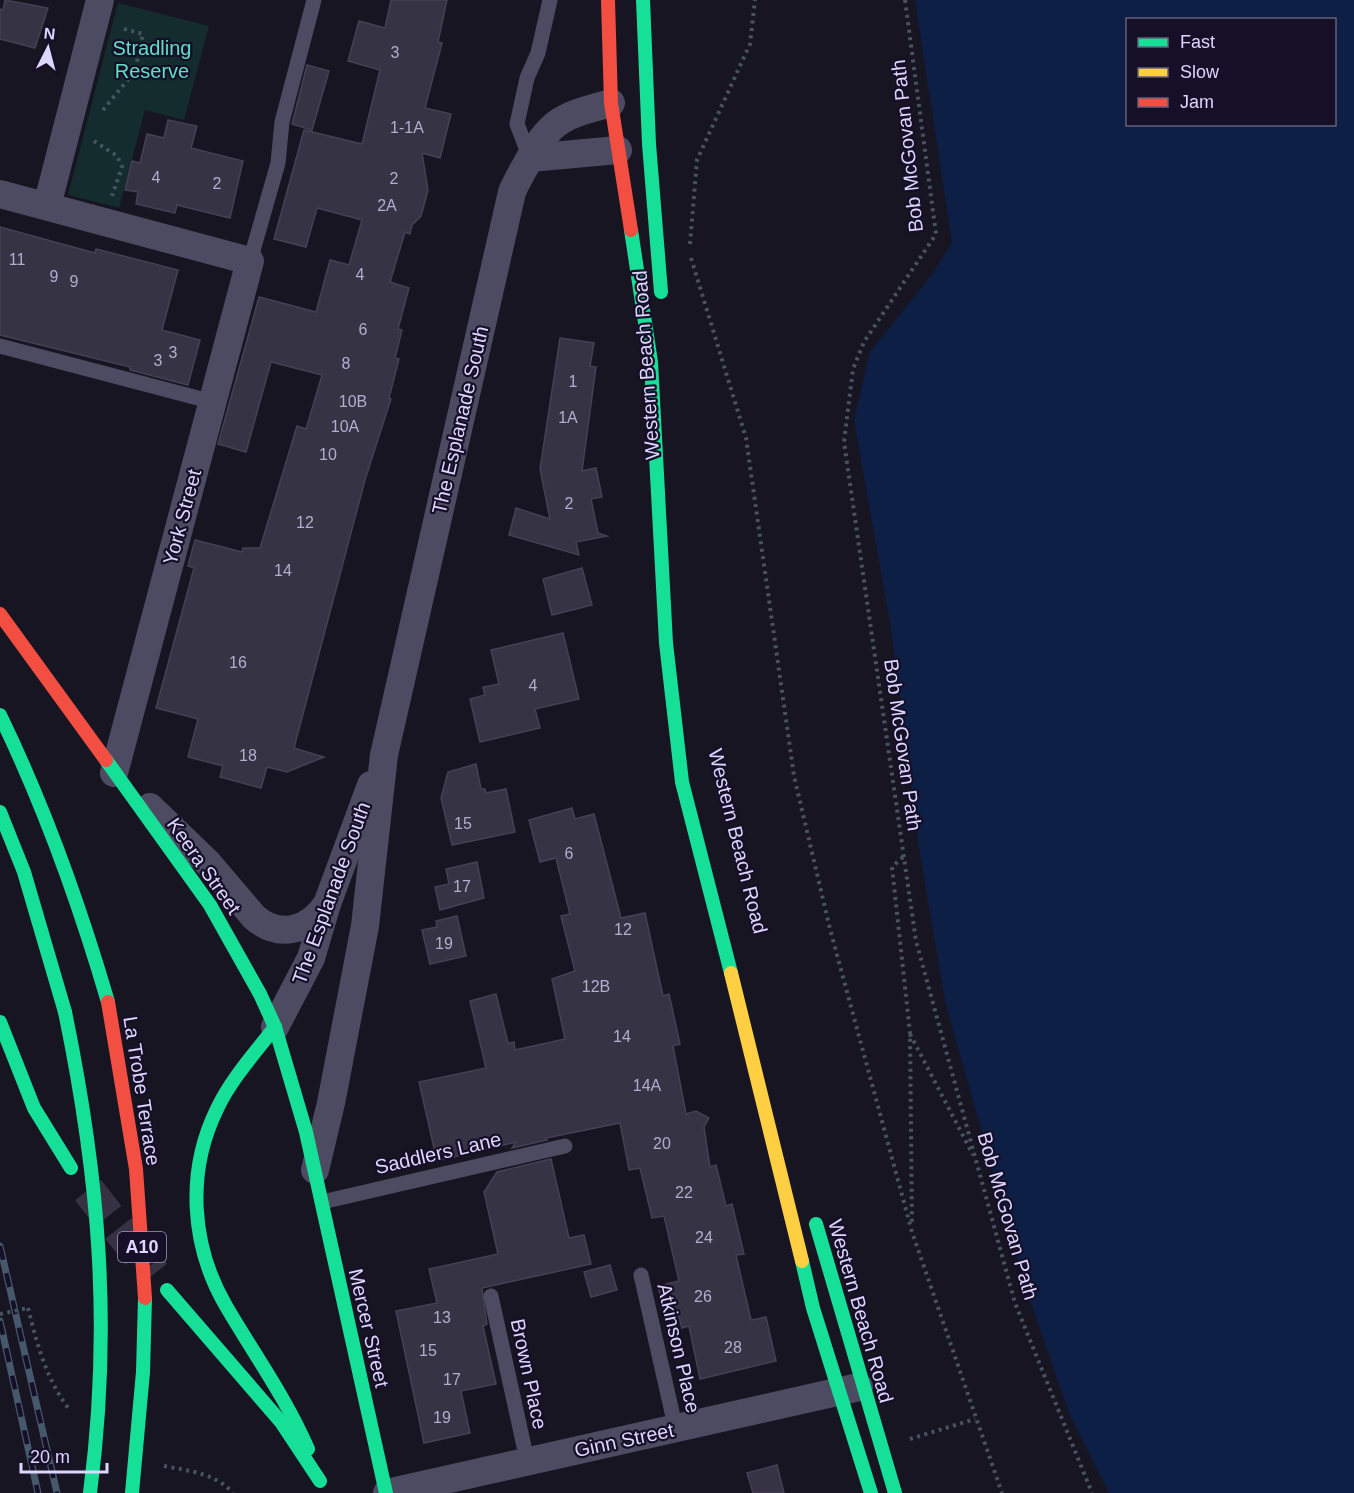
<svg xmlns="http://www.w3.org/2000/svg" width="1354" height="1493" font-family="Arial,sans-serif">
  <rect width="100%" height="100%" fill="#181522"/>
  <polygon fill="#142c2e" points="118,3 209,26 184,120 145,110 119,208 68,195"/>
  <path fill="#0e1f45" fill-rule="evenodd" d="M915,0H1354V1493H1109L1069,1413L1026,1289L945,1001L919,848L891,629L854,420L870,352L930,277L952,243ZM1128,20H1334V124H1128Z"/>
  <g fill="#363344" stroke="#454055" stroke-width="1.5">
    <polygon points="5,0 48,8 35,48 0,39 0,9 3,10"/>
    <polygon points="391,0 447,0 438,42 442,43 425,108 451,114 440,158 422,153 428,190 421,216 412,225 410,234 405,232 390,282 409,288 398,329 402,330 395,358 399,359 389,398 391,399 365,480 294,748 324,757 287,772 267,767 261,788 220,777 223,766 188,757 198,719 156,708 194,568 188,566 195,540 242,552 243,548 260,548 297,426 306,429 322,375 271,362 246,452 218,444 259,297 316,312 330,260 349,265 362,220 317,208 306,247 274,239 304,130 362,144 380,70 348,61 359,21 385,28"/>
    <polygon points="307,65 329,71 312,130 292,124"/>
    <polygon points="168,120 197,126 191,148 243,161 230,218 177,205 175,213 136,204 138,192 125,190 132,161 140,163 147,134 164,138"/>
    <polygon points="0,227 95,253 96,249 178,270 162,330 200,340 188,385 130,370 130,367 0,335"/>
    <polygon points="560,338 594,343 590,366 596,367 582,471 596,468 602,497 591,499 598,533 607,536 576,542 579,555 509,535 516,508 550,519 540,469"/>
    <polygon points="582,568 592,605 552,615 543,579"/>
    <polygon points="563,633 579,699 535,709 540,728 480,742 470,699 485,695 483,687 499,684 491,650"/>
    <polygon points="476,764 481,789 485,789 486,793 506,789 515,832 452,845 441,798 448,772"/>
    <polygon points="572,808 575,819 594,814 621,918 645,913 663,996 669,994 680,1044 673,1046 686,1114 696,1111 709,1118 704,1127 710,1167 716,1165 726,1206 732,1204 744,1254 736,1255 751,1320 766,1317 776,1361 700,1379 689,1326 682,1328 678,1314 666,1317 658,1286 679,1281 664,1216 652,1218 640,1168 629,1170 620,1123 546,1138 547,1140 512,1148 516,1142 437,1161 419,1082 486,1068 470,1001 496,994 508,1043 514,1042 515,1050 565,1039 552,979 575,971 561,916 570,914 556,858 540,862 529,820"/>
    <polygon points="477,862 484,898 440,910 435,887 449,884 446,869"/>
    <polygon points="457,916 466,956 430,964 422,930 437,927 436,921"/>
    <polygon points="551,1159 569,1238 584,1235 591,1264 482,1288 487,1324 483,1326 496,1384 461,1391 470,1433 424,1443 396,1311 437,1303 429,1269 498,1254 484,1192 497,1172"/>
    <polygon points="610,1265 617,1290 591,1297 584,1272"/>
    <polygon points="777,1465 784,1493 753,1493 747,1473"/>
  </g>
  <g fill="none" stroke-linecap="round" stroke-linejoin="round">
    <polyline stroke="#363243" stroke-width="33" stroke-dasharray="33 16" stroke-linecap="butt" points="88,1190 154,1274"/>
    <g stroke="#485362" stroke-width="4" stroke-dasharray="3 4.5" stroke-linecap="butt">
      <polyline points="905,0 936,234 864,342 853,369 844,442 916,941 1015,1303 1092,1493"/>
      <polyline points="103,110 135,71 143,34 121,28"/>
      <polyline points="94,141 117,156 122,167 112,196"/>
      <polyline points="690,244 697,160 750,44 755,0"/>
      <polyline points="691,258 746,438 794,776 830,929 912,1232 1002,1493"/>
      <polyline points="903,857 892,867 910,1033 912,1225"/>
      <polyline points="910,1034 973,1155"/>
      <path d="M28,1308C37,1344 46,1379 69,1409"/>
      <polyline points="910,1439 975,1419"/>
      <path d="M164,1466C189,1471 215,1473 233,1493"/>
    </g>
    <g stroke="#4d4b62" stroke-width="15">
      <polyline points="530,158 517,124 527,78 538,53 550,0"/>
      <polyline points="250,261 278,163 282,122 314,0"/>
      <polyline points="0,346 213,402"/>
      <polyline points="322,1202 565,1146"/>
      <polyline points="641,1275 676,1430"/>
      <polyline points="491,1296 527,1460"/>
    </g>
    <g stroke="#4d4b62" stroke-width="28">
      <polyline points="530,158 618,150"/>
      <polyline points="0,194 250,261 114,773"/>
      <polyline points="47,206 100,0"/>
      <path d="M150,807L208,863L254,917C279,939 309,931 327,904"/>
      <polyline points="275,1027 311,958 327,904 371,785"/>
      <path d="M315,1170L331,1103L365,926L384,755L512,192C517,180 523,170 530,158C552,117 568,115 611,103"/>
      <polyline points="387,1493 859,1387"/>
    </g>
    <g stroke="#16e098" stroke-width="14">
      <polyline points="643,0 649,144 661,292"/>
      <polyline points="631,230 651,362 666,643 682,782 731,973"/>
      <path d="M0,715C45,808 79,903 108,1002"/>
      <polyline points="106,760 210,905 260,994 275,1027 306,1132 386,1493"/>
      <polyline points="0,812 24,872 65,1012"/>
      <polyline points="0,1022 34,1108 71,1168"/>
      <path d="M275,1027C255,1053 231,1079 217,1109C186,1172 191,1246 226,1306C254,1354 286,1398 308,1449"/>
      <polyline points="816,1224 895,1493"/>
      <polyline points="802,1261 813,1308 871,1493"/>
      <polyline points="167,1290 281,1422 320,1481"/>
    </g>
    <polyline stroke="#ffcf43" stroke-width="14" points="731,973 802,1261"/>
    <g stroke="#f24e42" stroke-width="14">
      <polyline points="608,0 611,103 631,230"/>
      <polyline points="0,614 106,760"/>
    </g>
    <g stroke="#46586b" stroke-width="7">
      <g id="rail">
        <polyline points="0,1246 57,1493"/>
        <polyline points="0,1321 38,1493"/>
      </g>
    </g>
    <use href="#rail" stroke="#151027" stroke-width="4.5" stroke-dasharray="14" stroke-linecap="butt"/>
    <polyline stroke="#485362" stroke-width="4" stroke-dasharray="3 4.5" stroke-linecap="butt" points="0,1314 28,1308"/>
    <g stroke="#16e098" stroke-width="14">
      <path d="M65,1012C99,1177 112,1325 90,1493"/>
      <polyline points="132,1493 143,1372 145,1298"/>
    </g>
    <polyline stroke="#f24e42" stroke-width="14" points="108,1002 136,1169 145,1298"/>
  </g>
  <g text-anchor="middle" stroke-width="4.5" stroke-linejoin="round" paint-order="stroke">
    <g font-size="16" fill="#b3add0">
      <text x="395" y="58">3</text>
      <text x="407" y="133">1-1A</text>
      <text x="156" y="183">4</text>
      <text x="394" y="184">2</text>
      <text x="217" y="189">2</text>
      <text x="387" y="211">2A</text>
      <text x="17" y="265">11</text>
      <text x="360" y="280">4</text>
      <text x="54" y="282">9</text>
      <text x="74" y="287">9</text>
      <text x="363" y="335">6</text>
      <text x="173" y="358">3</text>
      <text x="158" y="366">3</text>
      <text x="346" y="369">8</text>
      <text x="573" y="387">1</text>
      <text x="353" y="407">10B</text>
      <text x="568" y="423">1A</text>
      <text x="345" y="432">10A</text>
      <text x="328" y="460">10</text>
      <text x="569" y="509">2</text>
      <text x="305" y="528">12</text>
      <text x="283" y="576">14</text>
      <text x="238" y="668">16</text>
      <text x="533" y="691">4</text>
      <text x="248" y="761">18</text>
      <text x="463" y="829">15</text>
      <text x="569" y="859">6</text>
      <text x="462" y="892">17</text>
      <text x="623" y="935">12</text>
      <text x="444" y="949">19</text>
      <text x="596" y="992">12B</text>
      <text x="622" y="1042">14</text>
      <text x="647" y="1091">14A</text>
      <text x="662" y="1149">20</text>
      <text x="684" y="1198">22</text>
      <text x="704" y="1243">24</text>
      <text x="703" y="1302">26</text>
      <text x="442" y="1323">13</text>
      <text x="733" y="1353">28</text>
      <text x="428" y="1356">15</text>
      <text x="452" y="1385">17</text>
      <text x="442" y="1423">19</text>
    </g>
    <rect fill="#151027" stroke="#a19bbe" stroke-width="1.5" x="118" y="1232" width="48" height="30" rx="4.5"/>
    <g font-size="18" font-weight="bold" fill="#ddd6fe">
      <text x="142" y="1253">A10</text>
    </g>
    <g font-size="20" fill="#62dec6" stroke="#151027">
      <text x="152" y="55">Stradling<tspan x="152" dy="23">Reserve</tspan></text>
    </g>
    <g font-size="20" fill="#ddd6fe" stroke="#151027">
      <text transform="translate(907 146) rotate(-96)" y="7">Bob McGovan Path</text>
      <text transform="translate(646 365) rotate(-94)" y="7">Western Beach Road</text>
      <text transform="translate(460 420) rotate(-77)" y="7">The Esplanade South</text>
      <text transform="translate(182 517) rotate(-75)" y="7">York Street</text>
      <text transform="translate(903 745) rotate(82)" y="7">Bob McGovan Path</text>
      <text transform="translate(738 841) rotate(76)" y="7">Western Beach Road</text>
      <text transform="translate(204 866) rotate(55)" y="7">Keera Street</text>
      <text transform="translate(331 893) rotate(-70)" y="7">The Esplanade South</text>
      <text transform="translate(142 1091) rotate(81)" y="7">La Trobe Terrace</text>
      <text transform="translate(438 1153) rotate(-13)" y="7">Saddlers Lane</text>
      <text transform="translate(1008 1216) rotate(74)" y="7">Bob McGovan Path</text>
      <text transform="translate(861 1311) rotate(74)" y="7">Western Beach Road</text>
      <text transform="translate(369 1328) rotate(77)" y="7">Mercer Street</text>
      <text transform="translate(679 1348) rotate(77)" y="7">Atkinson Place</text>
      <text transform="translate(529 1374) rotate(78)" y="7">Brown Place</text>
      <text transform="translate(624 1440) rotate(-12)" y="7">Ginn Street</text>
    </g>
  </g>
  <rect x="1126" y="18" width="210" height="108" fill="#151027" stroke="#655f7d" stroke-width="1.5"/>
  <rect x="1138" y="38" width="30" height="9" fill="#16e098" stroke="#655f7d" stroke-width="1.5"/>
  <text x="1180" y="48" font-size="18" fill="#ddd6fe">Fast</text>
  <rect x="1138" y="68" width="30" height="9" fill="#ffcf43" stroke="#655f7d" stroke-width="1.5"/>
  <text x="1180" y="78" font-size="18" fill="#ddd6fe">Slow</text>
  <rect x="1138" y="98" width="30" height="9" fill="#f24e42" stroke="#655f7d" stroke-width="1.5"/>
  <text x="1180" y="108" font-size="18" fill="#ddd6fe">Jam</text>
  <g transform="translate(48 48) rotate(6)" stroke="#151027" stroke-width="4.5" paint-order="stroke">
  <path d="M0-4.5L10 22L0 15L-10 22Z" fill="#ddd6fe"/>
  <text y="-9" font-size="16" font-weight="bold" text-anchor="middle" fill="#ddd6fe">N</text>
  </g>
  <path d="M21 1463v9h86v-9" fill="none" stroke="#ddd6fe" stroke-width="3"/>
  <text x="30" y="1463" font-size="18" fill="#ddd6fe" stroke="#151027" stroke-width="4.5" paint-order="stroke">20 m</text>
</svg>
